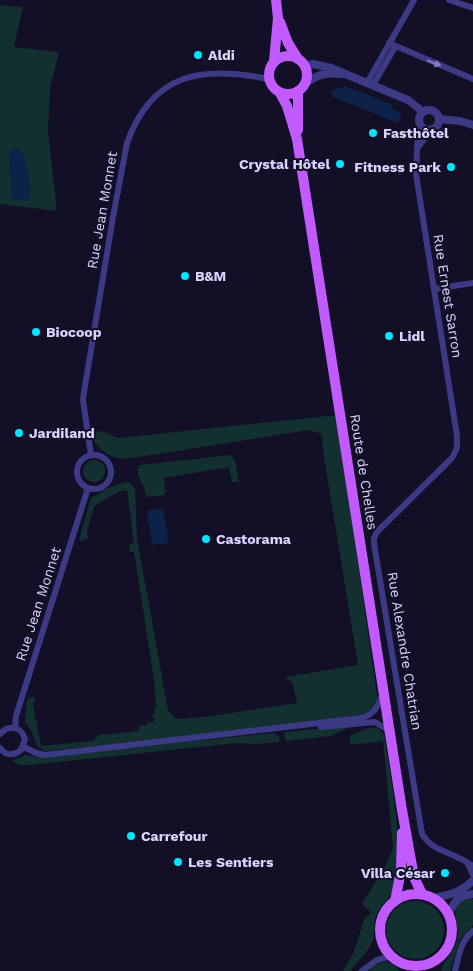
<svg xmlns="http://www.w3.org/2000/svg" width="473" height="971" font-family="'Work Sans',sans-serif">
  <rect width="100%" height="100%" fill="#130f26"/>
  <g fill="#12302f">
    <polygon points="0,5 23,7 14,47 59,52 50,88 48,131 57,211 0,204"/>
    <path d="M337,415L378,702L366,715L148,741L45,751L37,746L31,730L25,722L27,699L33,697L36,699L33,704L41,746L93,741L99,735L138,731L141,724L145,726L149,722L152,723L155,719L152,717L156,706L154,680L134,552H130L129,545L134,543L127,490L120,491L94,506L87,532L88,538L81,541L79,540L91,498C104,492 117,480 131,483L135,489L137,538L168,710L176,719L205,717L297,703L293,684L285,677L358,665L323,450L322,434L309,430L126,459C110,458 103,453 93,440L94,432L101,431L118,438Z"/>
    <path d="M231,455L235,461L239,482H232L229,467L164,478L165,495L146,497C146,483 133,477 140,465Z"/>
    <circle cx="94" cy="471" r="11"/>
    <polygon points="355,725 331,736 286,741 284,733 286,732"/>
    <path d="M368,728H377L384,734C390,774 407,855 392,892C389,900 380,905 377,914C373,922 375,931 373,940C370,951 357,961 351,971H343L353,954L365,917L370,915V911L362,904L385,867L393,848L383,741L350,745V736Z"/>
    <polygon points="274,733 280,737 279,742 256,744 237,743 30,765 20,765 12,761 26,755 38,757"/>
    <path d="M466,898L473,899V925L460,939L450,971H441C444,959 455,951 457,940C461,920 446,911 466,898Z"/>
    <circle cx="415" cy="930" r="29"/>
    <polygon points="385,962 393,964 400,971 368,971 377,964"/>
  </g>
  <g fill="#0c2248">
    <polygon points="345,86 391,104 394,110 400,113 402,116 398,123 331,96 333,90"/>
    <path d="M13,148H20C26,156 33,193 28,201L14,200L12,198L9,158V152Z"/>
    <polygon points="163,508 169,543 152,545 147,511"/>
  </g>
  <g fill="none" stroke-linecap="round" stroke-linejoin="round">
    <g stroke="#3d3a85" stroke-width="6">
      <polyline points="449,0 473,8"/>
      <polyline points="389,43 473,79"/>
      <polyline points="367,83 414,0"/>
      <polyline points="373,85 395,47"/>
      <path d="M421,125L418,132L416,174L457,436V448L452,458L377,532L374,538V544L422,834C431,849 444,850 459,858C464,860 468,863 473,866"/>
      <polyline points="419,146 431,130"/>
      <polyline points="434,289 473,283"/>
      <circle cx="94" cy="472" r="17"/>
      <path d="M91,455L83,400L84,392L113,217L127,143C152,73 202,65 268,79"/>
      <polyline points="321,727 375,722 391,732"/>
      <polyline points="15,728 16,716 88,488"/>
      <path d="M0,734C9,724 21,726 25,739L21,750C14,756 6,756 0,748"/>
      <path d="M24,747L36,753L45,755L362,718C375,714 378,706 383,693"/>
      <polyline points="468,864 473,875"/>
      <polyline points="362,971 377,960 392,956"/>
      <path d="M455,971C459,956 460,941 473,931"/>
    </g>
    <g stroke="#3d3a85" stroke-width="8">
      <polyline points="305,66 313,64 331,68 408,100 423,112"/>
      <path d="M305,84C316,75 326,72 341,74"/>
      <circle cx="429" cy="120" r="10"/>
      <polyline points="439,119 460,121 473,125"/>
      <path d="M433,898C448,895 460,893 471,882"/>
      <path d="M448,914C456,901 456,896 473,894"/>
    </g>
    <g stroke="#c25bff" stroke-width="10">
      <polyline points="280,22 288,43 298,59"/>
      <circle cx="288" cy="75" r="19"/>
      <polyline points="274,61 278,18 276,0"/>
      <polyline points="280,93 287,106 297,139 402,810 414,877 422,894"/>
      <polyline points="298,130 298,91"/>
      <circle cx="416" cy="930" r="36"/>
      <polyline points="395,901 401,871 402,833"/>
    </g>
  </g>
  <defs><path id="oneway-solid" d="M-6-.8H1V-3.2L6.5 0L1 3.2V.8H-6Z" transform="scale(1.25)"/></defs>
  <use fill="#837fbc" href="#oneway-solid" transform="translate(434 63) rotate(22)"/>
  <g fill="#00e5ff" stroke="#130f26" stroke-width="2">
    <circle cx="198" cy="55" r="5"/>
    <circle cx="373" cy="133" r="5"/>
    <circle cx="340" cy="164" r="5"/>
    <circle cx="451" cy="167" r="5"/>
    <circle cx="185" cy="276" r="5"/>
    <circle cx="36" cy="332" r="5"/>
    <circle cx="389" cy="336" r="5"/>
    <circle cx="19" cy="433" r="5"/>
    <circle cx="206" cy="539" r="5"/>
    <circle cx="131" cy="836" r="5"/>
    <circle cx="178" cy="862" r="5"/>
    <circle cx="445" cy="873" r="5"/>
  </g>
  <g text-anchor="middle" stroke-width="4" stroke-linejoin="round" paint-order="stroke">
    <g font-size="14" font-weight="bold" fill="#d9d4ff" stroke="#130f26" text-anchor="start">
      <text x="208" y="60">Aldi</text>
      <text x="383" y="138">Fasthôtel</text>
      <text x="330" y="169" text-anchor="end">Crystal Hôtel</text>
      <text x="441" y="172" text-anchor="end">Fitness Park</text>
      <text x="195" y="281">B&amp;M</text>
      <text x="46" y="337">Biocoop</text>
      <text x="399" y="341">Lidl</text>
      <text x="29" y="438">Jardiland</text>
      <text x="216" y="544">Castorama</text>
      <text x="141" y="841">Carrefour</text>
      <text x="188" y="867">Les Sentiers</text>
      <text x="435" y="878" text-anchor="end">Villa César</text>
    </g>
    <g font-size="14" fill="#d9d4ff" stroke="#130f26">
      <text transform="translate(102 210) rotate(-80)" y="5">Rue Jean Monnet</text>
      <text transform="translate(448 296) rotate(81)" y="5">Rue Ernest Sarron</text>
      <text transform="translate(364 472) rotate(81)" y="5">Route de Chelles</text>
      <text transform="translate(38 604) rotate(-72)" y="5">Rue Jean Monnet</text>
      <text transform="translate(405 651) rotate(81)" y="5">Rue Alexandre Chatrian</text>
    </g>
  </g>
</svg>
